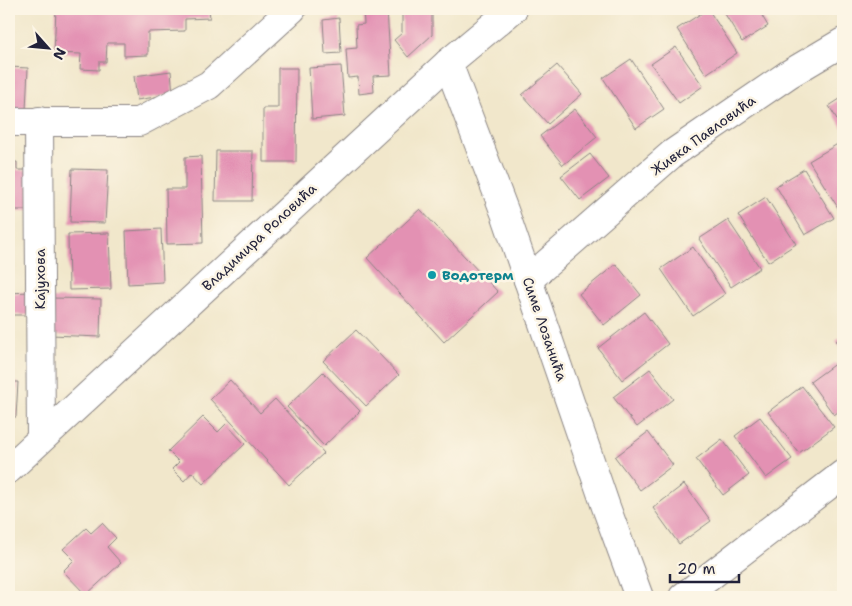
<svg xmlns="http://www.w3.org/2000/svg" width="852" height="606" font-family="'Shantell Sans',sans-serif">
  <rect width="100%" height="100%" fill="#fcf5e5"/>
  <filter id="ink" filterUnits="userSpaceOnUse"><feTurbulence type="fractalNoise" baseFrequency=".02" numOctaves="2"/><feDisplacementMap in="SourceGraphic" scale="10" xChannelSelector="R" yChannelSelector="G"/><feConvolveMatrix kernelMatrix="1 2 1 2 8 2 1 2 1" color-interpolation-filters="sRGB"/></filter>
  <filter id="wash" filterUnits="userSpaceOnUse"><feTurbulence type="fractalNoise" baseFrequency=".0096" numOctaves="4" result="noise"/><feDisplacementMap in="SourceGraphic" scale="20" xChannelSelector="R" yChannelSelector="G"/><feGaussianBlur stdDeviation="1.12" result="paint"/><feColorMatrix in="noise" values="0 0 0 0 0 0 0 0 0 0 0 0 0 0 0 0 0 1.4 0 .05"/><feComposite in="paint" operator="in"/></filter>
  <g filter="url(#wash)">
    <rect width="100%" height="100%" fill="#f1e7cb"/>
    <g id="blocks">
      <g fill="#e391b3">
        <polygon points="56,9 209,9 210,18 185,19 185,31 148,32 148,55 124,56 124,43 107,43 106,62 99,62 99,70 80,69 81,54 54,53"/>
        <polygon points="363,9 387,9 391,75 373,76 374,92 359,94 358,77 348,78 346,49 357,48 356,25 364,24"/>
        <polygon points="413,9 432,9 432,35 408,57 394,40 402,33 402,11 413,11"/>
        <polygon points="708,9 737,53 706,74 677,29"/>
        <polygon points="722,9 758,9 768,26 742,42"/>
        <polygon points="339,18 341,53 325,54 323,20"/>
        <polygon points="676,47 703,86 679,103 651,64"/>
        <polygon points="631,59 664,109 636,128 603,78"/>
        <polygon points="557,65 582,94 548,124 522,95"/>
        <polygon points="341,66 345,116 312,119 309,68"/>
        <polygon points="9,67 28,68 26,110 9,109"/>
        <polygon points="278,68 297,68 296,162 263,162 263,108 278,108"/>
        <polygon points="171,71 173,94 137,100 134,76"/>
        <polygon points="843,97 843,129 829,106"/>
        <polygon points="575,109 597,137 563,165 540,136"/>
        <polygon points="841,142 843,146 843,209 840,211 809,161"/>
        <polygon points="216,151 253,151 252,201 215,201"/>
        <polygon points="590,154 609,178 580,200 561,176"/>
        <polygon points="201,156 203,243 167,244 166,189 185,189 185,157"/>
        <polygon points="9,162 17,162 17,170 29,170 29,210 9,210"/>
        <polygon points="72,169 108,170 105,223 70,222"/>
        <polygon points="804,169 834,218 805,235 776,186"/>
        <polygon points="766,197 796,244 768,262 738,215"/>
        <polygon points="420,209 498,292 444,342 367,258"/>
        <polygon points="728,220 760,268 731,287 699,239"/>
        <polygon points="161,229 163,282 128,284 126,231"/>
        <polygon points="109,233 111,289 69,290 68,234"/>
        <polygon points="693,247 725,294 693,316 661,269"/>
        <polygon points="616,264 641,295 604,325 579,294"/>
        <polygon points="29,292 30,315 9,315 9,293"/>
        <polygon points="52,298 101,299 100,337 51,335"/>
        <polygon points="644,312 668,344 622,380 598,348"/>
        <polygon points="356,330 399,375 366,406 323,361"/>
        <polygon points="843,336 843,352 836,341"/>
        <polygon points="836,363 843,372 843,408 834,415 810,382"/>
        <polygon points="650,369 673,399 637,427 613,397"/>
        <polygon points="323,372 360,411 324,446 287,407"/>
        <polygon points="230,380 260,413 275,399 324,453 289,485 210,399"/>
        <polygon points="9,382 18,382 16,417 9,417"/>
        <polygon points="802,386 834,427 799,453 768,412"/>
        <polygon points="203,417 218,432 226,424 245,444 203,484 192,472 184,481 172,469 179,462 168,451"/>
        <polygon points="760,417 792,459 766,478 735,436"/>
        <polygon points="648,432 673,465 640,490 615,457"/>
        <polygon points="722,439 749,475 723,495 696,459"/>
        <polygon points="684,484 711,521 679,544 653,508"/>
        <polygon points="102,523 116,538 107,547 121,563 86,595 63,571 74,560 63,549 86,528 91,533"/>
      </g>
    </g>
  </g>
  <g filter="url(#ink)">
    <use href="#blocks" fill-opacity="0" stroke="#8a8483" stroke-width="1"/>
    <g fill="none" stroke-linecap="round" stroke-linejoin="round">
      <g stroke="#8a8483" stroke-width="30">
        <g id="minor">
          <polyline points="448,63 505,213 606,507 639,597"/>
          <polyline points="39,121 41,438"/>
          <polyline points="9,122 139,122 209,85 292,9"/>
          <polyline points="528,280 672,154 789,74 843,42"/>
          <polyline points="9,469 448,63 513,9"/>
          <polyline points="683,597 843,474"/>
        </g>
      </g>
      <use href="#minor" stroke="#fff" stroke-width="28"/>
    </g>
  </g>
  <circle fill="#0f9aa8" stroke="#fcf5e5" stroke-width="2" cx="432" cy="275" r="5"/>
  <g text-anchor="middle" stroke-width="5" stroke-linejoin="round" paint-order="stroke">
    <g font-size="14" fill="#22223b" stroke="#fcf5e5">
      <text transform="translate(703 135) rotate(-36)" y="5">Живка Павловића</text>
      <text transform="translate(259 237) rotate(-43)" y="5">Владимира Роловића</text>
      <text transform="translate(40 279) rotate(-90)" y="5">Кајухова</text>
      <text transform="translate(545 329) rotate(71)" y="5">Симе Лозанића</text>
    </g>
    <g font-size="14" font-weight="bold" fill="#0d838f" stroke="#fcf5e5" text-anchor="start">
      <text x="442" y="280">Водотерм</text>
    </g>
  </g>
  <rect width="852" height="606" fill="none" stroke="#fcf5e5" stroke-width="30"/>
  <g transform="translate(48 48) rotate(117)" stroke="#fcf5e5" stroke-width="4" paint-order="stroke">
  <path d="M0-4L9 19L0 12L-9 19Z" fill="#22223b"/>
  <text y="-8" font-size="14" font-weight="bold" text-anchor="middle" fill="#22223b">N</text>
  </g>
  <path d="M670 574v8h69v-8" fill="none" stroke="#22223b" stroke-width="2.5"/>
  <text x="677" y="574" font-size="15" fill="#22223b" stroke="#fcf5e5" stroke-width="4" paint-order="stroke">20 m</text>
</svg>
